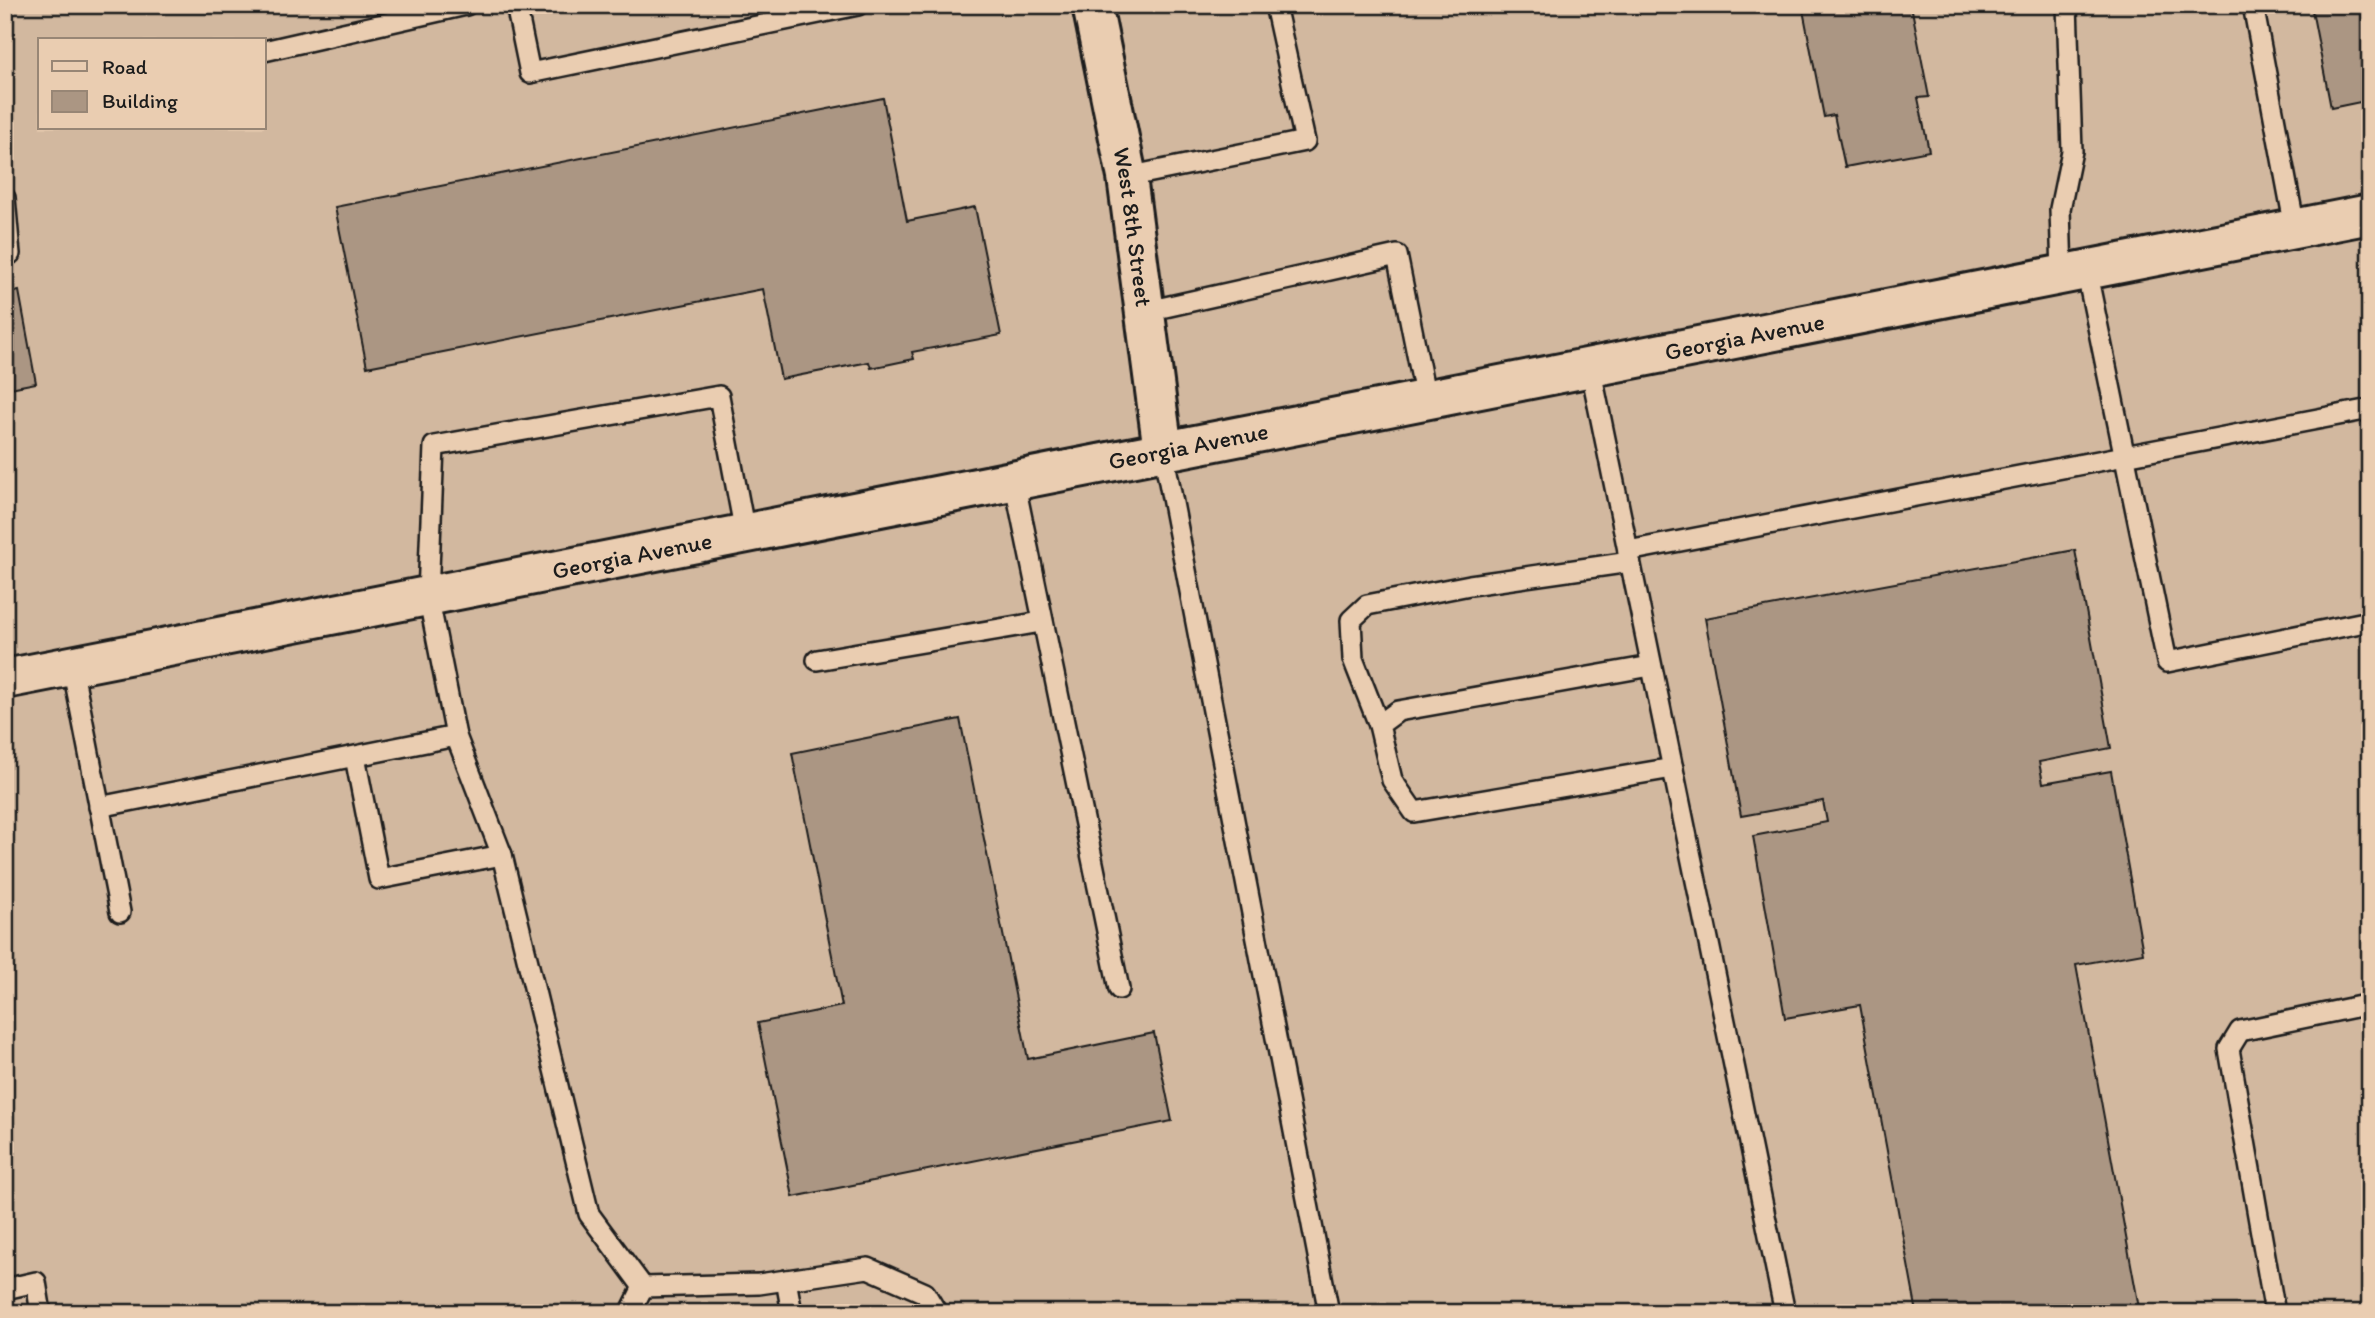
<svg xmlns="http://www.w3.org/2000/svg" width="2375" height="1318" font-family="Itim,sans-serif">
  <rect width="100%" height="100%" fill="#e2c6ab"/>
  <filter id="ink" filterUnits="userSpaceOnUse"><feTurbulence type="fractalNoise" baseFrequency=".0143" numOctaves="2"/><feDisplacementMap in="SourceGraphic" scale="14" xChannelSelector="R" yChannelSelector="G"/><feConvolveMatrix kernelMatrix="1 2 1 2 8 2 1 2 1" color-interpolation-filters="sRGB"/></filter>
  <g filter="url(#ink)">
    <path fill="#d2b89f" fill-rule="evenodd" d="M5,5H2370V1313H5ZM40,40H264V128H40Z"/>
    <g fill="#ab9683" stroke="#1c1c1c" stroke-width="2">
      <polygon points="1802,5 1911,5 1929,97 1918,98 1929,151 1845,167 1834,115 1824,117"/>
      <polygon points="2311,5 2370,5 2370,100 2331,108"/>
      <polygon points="883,98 907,221 975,207 1001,335 912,352 914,359 871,368 869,362 781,379 763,289 367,367 335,207"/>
      <polygon points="19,291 36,383 5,389 5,294"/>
      <polygon points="2075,550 2111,748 2039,762 2043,783 2111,771 2143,953 2076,965 2140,1313 1917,1313 1860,1005 1785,1018 1753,836 1827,822 1823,801 1741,816 1705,618"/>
      <polygon points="960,719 1028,1059 1154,1033 1172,1121 793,1197 758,1023 842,1006 792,753"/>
    </g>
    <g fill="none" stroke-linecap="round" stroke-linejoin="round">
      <g stroke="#1c1c1c" stroke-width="24">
        <g id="lane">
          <polyline points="516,5 530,73 858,5"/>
          <polyline points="2253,5 2295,228"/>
          <polyline points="264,51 466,5"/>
          <polyline points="1127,177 1305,141 1275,5"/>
          <polyline points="5,198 10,254 5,255"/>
          <polyline points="2086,269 2167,662 2370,621"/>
          <polyline points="2062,274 2060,209 2072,151 2067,5"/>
          <polyline points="1143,312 1397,255 1426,399"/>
          <polyline points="1590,366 1785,1313"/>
          <polyline points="1163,451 1329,1313"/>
          <polyline points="1014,480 1119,989"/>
          <polyline points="745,533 719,396 434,446 428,595 456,736 502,855 589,1214 643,1287 759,1284 868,1268 925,1293 937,1313"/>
          <polyline points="1628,551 2370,409"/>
          <polyline points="817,660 1041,622"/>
          <polyline points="72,666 120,912"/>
          <polyline points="1651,666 1398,711 1379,725 1392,780 1414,812 1673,768"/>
          <polyline points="1379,725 1353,659 1351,620 1367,605 1470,585 1630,562"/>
          <polyline points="355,757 379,879 502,855"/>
          <polyline points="99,807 456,736"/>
          <polyline points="786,1280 792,1313"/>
          <polyline points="5,1289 36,1282 41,1313"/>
          <polyline points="630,1313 643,1287"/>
          <polyline points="2275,1313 2229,1049 2240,1031 2370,1004"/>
        </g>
      </g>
      <g stroke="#1c1c1c" stroke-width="44">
        <g id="street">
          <path id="s1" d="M1092,5L1127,177L1163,451"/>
        </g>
      </g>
      <g stroke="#1c1c1c" stroke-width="44">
        <g id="secondary">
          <path id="s2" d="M5,679L2370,214"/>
        </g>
      </g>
      <use href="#lane" stroke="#eacdb1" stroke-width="19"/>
      <use href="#street" stroke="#eacdb1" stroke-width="38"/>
      <use href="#secondary" stroke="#eacdb1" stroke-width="38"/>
    </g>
  </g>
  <g text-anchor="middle" stroke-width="6" stroke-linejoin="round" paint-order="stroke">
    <g font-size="24" fill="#1c1c1c" stroke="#eacdb1">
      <text dy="8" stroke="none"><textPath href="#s1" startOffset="226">West 8th Street</textPath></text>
      <text dy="8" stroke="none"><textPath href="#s2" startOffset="1773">Georgia Avenue</textPath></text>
      <text dy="8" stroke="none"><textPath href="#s2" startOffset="1206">Georgia Avenue</textPath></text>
      <text dy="8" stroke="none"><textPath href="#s2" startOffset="639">Georgia Avenue</textPath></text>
    </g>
  </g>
  <rect width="2375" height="1318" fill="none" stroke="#eacdb1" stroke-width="28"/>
  <rect x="14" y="14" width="2347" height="1290" fill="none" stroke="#1c1c1c" stroke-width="2.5" filter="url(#ink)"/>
  <rect x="38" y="38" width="228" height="91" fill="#eacdb1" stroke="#988675" stroke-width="2"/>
  <rect x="52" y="61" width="35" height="10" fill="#eacdb1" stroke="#988675" stroke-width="2"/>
  <text x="102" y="74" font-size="21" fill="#1c1c1c">Road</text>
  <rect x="52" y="91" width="35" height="21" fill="#ab9683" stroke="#988675" stroke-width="2"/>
  <text x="102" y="108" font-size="21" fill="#1c1c1c">Building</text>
</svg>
